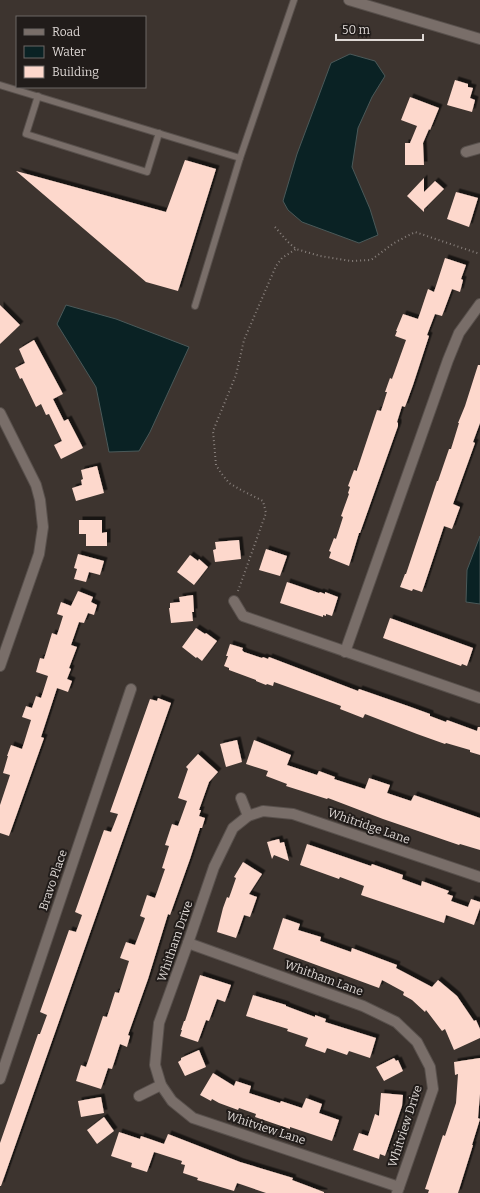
<svg xmlns="http://www.w3.org/2000/svg" width="480" height="1193" font-family="Bitter,serif">
  <defs>
    <filter id="shadow"><feDropShadow dx="3.5" dy="-3.5" stdDeviation="0" flood-color="#0009"/></filter>
  </defs>
  <rect width="100%" height="100%" fill="#3d342f"/>
  <g fill="#0a2224" stroke="#4a5959">
    <polygon points="350,54 375,61 385,76 372,97 358,128 352,167 370,209 378,235 359,243 302,222 288,210 283,201 297,154 331,63"/>
    <polygon points="66,305 116,319 189,347 150,432 139,451 109,452 96,387 57,324"/>
    <polygon points="480,536 480,604 466,602 467,570"/>
  </g>
  <g fill="#fdd8cc" filter="url(#shadow)">
    <polygon points="455,80 468,84 468,87 473,88 470,98 475,100 472,112 447,105"/>
    <polygon points="410,97 439,108 430,130 429,129 423,143 424,165 405,165 405,143 410,143 417,126 401,120"/>
    <polygon points="185,160 216,169 178,291 146,282 16,171 166,212"/>
    <polygon points="424,178 424,192 435,181 444,189 424,209 424,212 407,196"/>
    <polygon points="456,192 478,198 469,227 447,219"/>
    <polygon points="445,258 466,265 461,279 463,280 460,292 452,289 442,316 435,314 427,335 429,336 413,385 405,407 402,406 397,422 398,423 398,426 393,440 360,533 359,533 349,566 329,558 331,552 329,551 334,538 336,539 343,517 341,516 349,494 348,493 350,487 348,486 354,470 357,471 357,470 377,410 381,411 387,392 385,392 390,378 392,379 406,340 395,336 397,331 396,331 403,314 418,319 428,289 434,292"/>
    <polygon points="0,305 20,325 0,344"/>
    <polygon points="34,340 63,394 53,399 64,421 68,419 83,448 61,459 54,445 62,441 49,414 46,415 41,404 36,407 22,378 20,379 15,368 25,363 19,349"/>
    <polygon points="478,365 480,365 480,423 473,442 475,443 470,457 453,504 460,507 452,529 444,526 422,592 413,589 412,591 400,587 405,574 406,574 437,481 438,481 449,449 451,449 459,423 458,423 465,406"/>
    <polygon points="97,466 104,493 76,501 72,488 82,485 81,480 83,479 81,470"/>
    <polygon points="79,520 102,520 102,533 107,532 107,546 86,546 86,534 79,534"/>
    <polygon points="239,540 241,559 215,562 213,550 216,549 215,542"/>
    <polygon points="266,549 287,556 280,576 259,570"/>
    <polygon points="78,554 104,561 100,575 89,572 86,582 74,579 77,569 74,568"/>
    <polygon points="190,555 198,561 199,559 208,567 194,585 177,572"/>
    <polygon points="287,582 319,593 320,592 325,594 325,592 338,597 332,616 326,614 326,616 323,615 323,617 280,603"/>
    <polygon points="78,591 93,597 91,602 97,605 94,615 88,613 84,623 79,622 71,645 77,647 69,668 71,669 67,679 72,681 68,692 57,688 41,737 44,738 9,836 0,833 0,805 10,775 3,773 8,756 7,756 11,745 22,749 31,720 22,717 26,706 32,708 36,696 41,698 48,676 36,672 40,658 44,659 52,633 57,635 63,616 57,614 61,602 71,606"/>
    <polygon points="193,595 194,612 192,612 193,621 171,623 169,608 170,608 170,603 180,602 179,597"/>
    <polygon points="390,618 473,648 467,666 462,664 461,666 383,638"/>
    <polygon points="196,628 205,634 206,633 217,641 202,661 197,657 196,658 182,647"/>
    <polygon points="230,644 243,648 242,650 244,652 262,658 263,657 268,659 269,657 358,691 359,689 408,706 430,714 430,716 446,722 447,720 477,731 478,727 480,727 480,755 470,752 470,750 446,743 445,744 417,734 365,714 363,718 340,709 341,706 274,682 273,686 267,684 266,685 256,681 256,680 229,670 229,668 224,666 228,656 226,656"/>
    <polygon points="158,698 171,703 1,1186 0,1186 0,1143 38,1034 40,1034 47,1015 40,1012 69,930 76,932 82,915 75,912 104,830 111,832 118,814 110,812 150,699 157,701"/>
    <polygon points="237,740 242,762 226,767 220,744"/>
    <polygon points="254,740 291,755 287,765 317,775 319,771 335,777 334,779 365,789 369,778 390,785 387,793 411,801 414,795 480,818 480,850 460,844 459,845 383,819 328,798 327,799 286,786 287,784 266,776 268,771 246,764"/>
    <polygon points="198,754 218,772 209,782 199,810 201,810 199,816 205,818 202,828 200,828 190,859 170,915 168,914 148,979 128,1035 130,1036 127,1047 120,1044 112,1069 108,1068 101,1089 76,1081 81,1065 86,1067 103,1016 107,1017 115,992 119,993 129,961 120,958 126,942 135,945 145,918 140,916 147,895 155,898 165,869 162,868 169,846 165,845 172,824 178,826 187,801 178,798 188,769 186,767"/>
    <polygon points="279,839 280,843 284,842 289,861 274,855 272,859 267,842"/>
    <polygon points="307,844 371,866 372,864 403,875 402,879 421,886 422,881 449,891 447,894 453,896 451,901 468,907 471,899 480,902 480,908 474,925 446,915 444,923 361,895 364,886 340,877 339,879 300,865"/>
    <polygon points="243,862 262,874 249,894 257,897 250,917 244,915 236,938 217,932 223,908 227,897 229,898 236,878 234,877"/>
    <polygon points="283,918 300,924 298,930 321,937 320,941 351,952 352,948 397,965 396,968 432,987 438,980 457,996 474,1021 476,1020 480,1029 480,1038 454,1050 445,1029 442,1031 426,1010 425,1012 412,1000 403,995 404,992 382,980 379,988 273,949"/>
    <polygon points="200,975 231,985 225,1002 217,999 209,1021 206,1020 198,1042 180,1036 182,1030 181,1030 184,1021 185,1021"/>
    <polygon points="253,995 286,1005 286,1006 315,1017 315,1015 326,1019 325,1022 376,1038 370,1058 349,1051 347,1055 327,1048 325,1053 305,1046 308,1038 287,1031 288,1029 246,1016"/>
    <polygon points="199,1050 206,1067 185,1076 178,1062 181,1060 181,1058"/>
    <polygon points="394,1058 396,1061 398,1060 403,1071 384,1081 376,1067"/>
    <polygon points="480,1058 480,1094 478,1118 480,1119 472,1145 473,1145 458,1193 428,1193 429,1190 425,1189 443,1135 445,1136 456,1103 458,1074 455,1075 454,1062"/>
    <polygon points="213,1073 234,1086 236,1081 251,1086 249,1093 280,1103 281,1101 302,1108 306,1098 322,1104 319,1113 339,1120 332,1141 290,1127 290,1129 255,1117 256,1114 239,1108 238,1110 219,1103 212,1099 211,1101 200,1095"/>
    <polygon points="381,1093 403,1095 402,1106 385,1156 380,1154 379,1159 353,1150 359,1133 368,1136 375,1114 379,1116"/>
    <polygon points="101,1097 104,1113 81,1117 78,1101"/>
    <polygon points="104,1117 114,1131 97,1144 87,1130"/>
    <polygon points="119,1132 140,1139 141,1136 164,1144 168,1134 240,1162 293,1178 292,1180 324,1192 324,1193 266,1193 237,1183 234,1191 197,1180 198,1178 183,1173 185,1165 181,1164 182,1161 154,1152 147,1172 131,1167 132,1163 111,1156"/>
  </g>
  <g fill="none" stroke-linecap="round" stroke-linejoin="round">
    <g stroke="#58504c" stroke-width="8">
      <g id="service">
        <polyline points="0,85 240,158 294,0"/>
        <polyline points="38,96 26,134 147,172 159,133"/>
        <polyline points="195,306 240,158"/>
      </g>
    </g>
    <g stroke="#58504c" stroke-width="12">
      <g id="minor">
        <polyline points="466,152 480,148"/>
        <polyline points="0,413 36,485 40,500 43,527 39,554 0,666"/>
        <polyline points="234,601 243,616 480,698"/>
        <polyline points="345,652 448,360 459,333 480,304"/>
        <polyline points="241,798 248,816"/>
        <polyline points="188,943 363,1006 396,1022 417,1042 430,1067 433,1089 397,1193"/>
        <polyline points="0,1079 131,689"/>
        <polyline points="139,1096 161,1085"/>
        <polyline points="399,1187 193,1118 172,1101 161,1085 155,1065 159,1023 188,943 214,867 233,828 248,816 263,811 293,814 480,877"/>
      </g>
    </g>
    <g stroke="#58504c" stroke-width="12">
      <polyline id="tertiary" points="349,0 480,39"/>
    </g>
    <g stroke="#89817d" stroke-width="2" stroke-dasharray="1 3" stroke-linecap="butt">
      <polyline points="275,227 288,242 296,249 320,256 351,261 371,260 394,243 415,232 480,254"/>
      <polyline points="238,591 266,513 263,501 241,490 229,483 221,473 216,465 213,431 236,375 244,340 276,266 282,258 296,249"/>
    </g>
    <use href="#service" stroke="#796e69" stroke-width="6"/>
    <use href="#minor" stroke="#796e69" stroke-width="10"/>
    <use href="#tertiary" stroke="#796e69" stroke-width="10"/>
  </g>
  <g text-anchor="middle" stroke-width="4" stroke-linejoin="round" paint-order="stroke">
    <g font-size="12" fill="#ded8d5" stroke="#211c1a">
      <text transform="translate(369 826) rotate(19)" y="4">Whitridge Lane</text>
      <text transform="translate(53 880) rotate(-71)" y="4">Bravo Place</text>
      <text transform="translate(175 941) rotate(-71)" y="4">Whitham Drive</text>
      <text transform="translate(324 978) rotate(20)" y="4">Whitham Lane</text>
      <text transform="translate(405 1126) rotate(-72)" y="4">Whitview Drive</text>
      <text transform="translate(266 1128) rotate(18)" y="4">Whitview Lane</text>
    </g>
  </g>
  <rect x="16" y="16" width="130" height="72" fill="#211c1a" stroke="#6d6765"/>
  <rect x="24" y="29" width="20" height="6" fill="#796e69" stroke="#6d6765"/>
  <text x="52" y="36" font-size="12" fill="#ded8d5">Road</text>
  <rect x="24" y="46" width="20" height="12" fill="#0a2224" stroke="#6d6765"/>
  <text x="52" y="56" font-size="12" fill="#ded8d5">Water</text>
  <rect x="24" y="66" width="20" height="12" fill="#fdd8cc" stroke="#6d6765"/>
  <text x="52" y="76" font-size="12" fill="#ded8d5">Building</text>
  <path d="M336 34v6h87v-6" fill="none" stroke="#ded8d5" stroke-width="2"/>
  <text x="342" y="34" font-size="12" fill="#ded8d5" stroke="#211c1a" stroke-width="3" paint-order="stroke">50 m</text>
</svg>
